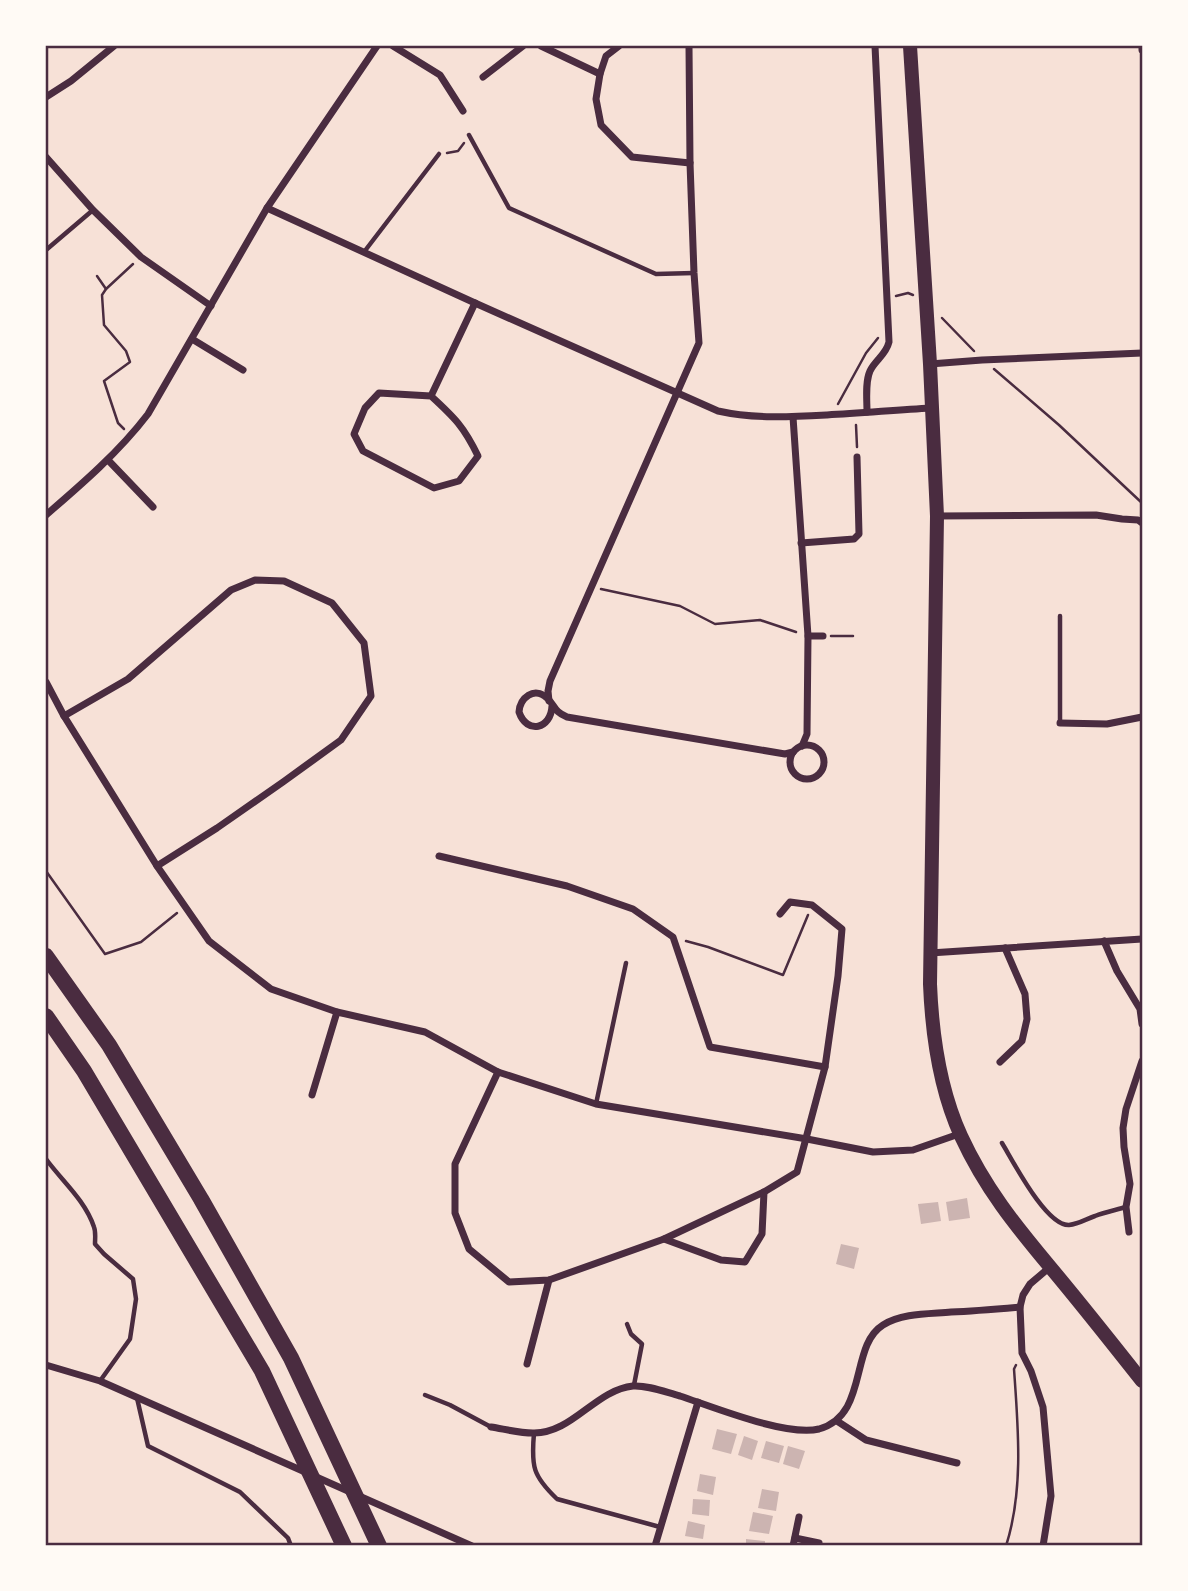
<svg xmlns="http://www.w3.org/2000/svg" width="1188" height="1591" font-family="'Alegreya Sans',sans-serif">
  <rect width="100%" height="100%" fill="#f7e1d7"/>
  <g fill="#ccb4b1">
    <polygon points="967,1198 970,1218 949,1221 946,1202"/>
    <polygon points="938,1202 941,1221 921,1224 918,1204"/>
    <polygon points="841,1244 859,1248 854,1269 836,1264"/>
    <polygon points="717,1429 737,1434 731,1454 712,1449"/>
    <polygon points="744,1436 758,1441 752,1460 738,1455"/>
    <polygon points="766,1441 784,1446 779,1463 761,1458"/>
    <polygon points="788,1446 805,1451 799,1469 783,1464"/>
    <polygon points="700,1474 716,1477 713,1495 697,1491"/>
    <polygon points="762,1489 779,1492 776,1511 758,1508"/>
    <polygon points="693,1499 710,1500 709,1516 692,1514"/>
    <polygon points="753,1512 773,1516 769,1534 749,1531"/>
    <polygon points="688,1521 705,1525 703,1539 685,1536"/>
    <polygon points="746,1539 765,1541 765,1546 746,1546"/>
  </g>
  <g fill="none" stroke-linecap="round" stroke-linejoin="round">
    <g stroke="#4a2c40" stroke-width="2.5">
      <polyline points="447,153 458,151 464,143"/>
      <polyline points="97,276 106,289 133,264"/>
      <polyline points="106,289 102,295 104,325 126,351 130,362 104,381 118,423 124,429"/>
      <polyline points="896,296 908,293 913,295"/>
      <polyline points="942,318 974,351"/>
      <polyline points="994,369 1059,425 1142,503"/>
      <polyline points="838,404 866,353 878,338"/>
      <polyline points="856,425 857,447"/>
      <polyline points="601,589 680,606 715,624 760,620 796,632"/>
      <polyline points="831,636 853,636"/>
      <polyline points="46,871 105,954 141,942 177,913"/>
      <polyline points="686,941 708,947 783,975 808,915"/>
      <path d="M1006,1546C1024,1490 1018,1426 1014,1369L1016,1365"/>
    </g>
    <g stroke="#4a2c40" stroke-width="4.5">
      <polyline points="469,135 509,208 656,274 694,273"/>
      <polyline points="46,250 93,210"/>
      <polyline points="364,252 439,154"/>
      <polyline points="1060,616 1060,722"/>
      <polyline points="596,1104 626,963"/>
      <path d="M1002,1143C1013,1161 1046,1226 1069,1225C1079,1224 1086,1219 1095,1216C1105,1212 1116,1210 1126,1207"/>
      <path d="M46,1159C62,1181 85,1200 94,1227C96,1232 95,1238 95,1244L104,1254L133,1279L136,1299L130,1339L100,1381"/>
      <polyline points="627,1324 631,1334 642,1344 634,1385"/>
      <polyline points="425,1395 450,1405 491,1427"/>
      <polyline points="137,1398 148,1446 240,1492 288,1538 291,1546"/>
      <path d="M534,1433C531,1467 533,1476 557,1499L660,1527"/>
    </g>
    <g stroke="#4a2c40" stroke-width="7">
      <polyline points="393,46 440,75 463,111"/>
      <polyline points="541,46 600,74"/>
      <polyline points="619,46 606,56 600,74 596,99 601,125 632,157 690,163"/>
      <polyline points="1142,46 1142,50"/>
      <polyline points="483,77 523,46"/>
      <polyline points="46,97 71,81 114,46"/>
      <polyline points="46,157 93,210 141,257 211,306"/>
      <path d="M267,208L475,303L718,411C754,419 790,417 827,415C862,413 897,410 931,408"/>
      <polyline points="192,339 243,370"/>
      <polyline points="930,364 982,360 1142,353"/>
      <path d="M431,396C455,418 464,427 478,456L459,481L434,488L363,451L354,434L365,408L379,393L431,396L475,303"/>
      <path d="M867,412C867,400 865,382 870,371C875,360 886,355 889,342L875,46"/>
      <polyline points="793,417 808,636 807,734 802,746"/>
      <polyline points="108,460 153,507"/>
      <path d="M46,515C82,484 119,452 148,414L267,208L377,46"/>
      <polyline points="937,516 1096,515 1122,519 1138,520 1142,523"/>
      <polyline points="801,543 854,539 859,534 857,457"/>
      <polyline points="808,636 823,636"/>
      <polyline points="46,682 64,716 157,866 209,941 271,989 337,1012 425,1032 498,1072 596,1104 807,1139 873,1152 913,1150 959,1134"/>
      <polyline points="549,701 548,691 550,681 699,343 694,273 690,163 689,46"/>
      <path d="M552,706C551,729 527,735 519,712C520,698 534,686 547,698C556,706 553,711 567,717L785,754L793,752"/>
      <polyline points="64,716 128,679 231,590 255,580 284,581 332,603 364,643 371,696 341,740 283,782 217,828 157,866"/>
      <polyline points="1060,723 1107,724 1142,717"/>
      <circle cx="807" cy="762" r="17"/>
      <polyline points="439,856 567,886 633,909 673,937 710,1047 825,1067"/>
      <polyline points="1104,941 1117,971 1140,1009 1142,1024"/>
      <polyline points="930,953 1142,939"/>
      <polyline points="1000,1062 1022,1041 1027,1019 1025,994 1005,948"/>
      <polyline points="498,1072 455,1164 455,1213 469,1249 509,1282 549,1280 664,1239 764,1192 797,1172 825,1067 838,976 842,929 812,905 790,902 780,914"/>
      <polyline points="312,1095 337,1012"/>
      <polyline points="1129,1232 1126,1207 1130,1184 1124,1147 1123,1128 1126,1109 1142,1061"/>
      <polyline points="664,1239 721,1260 745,1262 762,1234 764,1192"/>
      <polyline points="527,1364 549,1280"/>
      <polyline points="46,1365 100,1381 472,1546"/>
      <polyline points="837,1421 866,1440 957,1463"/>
      <path d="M491,1427C504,1429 519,1433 533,1433C572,1434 595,1390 633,1386C648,1385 665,1392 680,1396C713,1407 787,1437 819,1429C869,1415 849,1346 883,1325C902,1313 929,1314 951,1312C974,1311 997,1309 1020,1307"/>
      <polyline points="795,1538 819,1543"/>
      <polyline points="655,1546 698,1402"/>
      <polyline points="793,1546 799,1517"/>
      <polyline points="1043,1546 1051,1496 1043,1407 1031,1371 1022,1353 1020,1307 1023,1295 1030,1284 1050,1267"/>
    </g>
    <path stroke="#4a2c40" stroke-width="14" d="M910,46L930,364L937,516L930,984C932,1034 940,1090 961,1136C985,1188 1015,1225 1051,1268C1082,1305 1112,1343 1142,1381"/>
    <g stroke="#4a2c40" stroke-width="16">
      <polyline points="46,956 109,1045 201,1199 291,1358 379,1546"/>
      <polyline points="46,1016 84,1071 262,1371 344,1546"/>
    </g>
  </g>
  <rect width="1188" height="1591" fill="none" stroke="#fffaf5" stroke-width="94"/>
  <rect x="47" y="47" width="1094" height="1497" fill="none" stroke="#4a2c40" stroke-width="2.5"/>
</svg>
